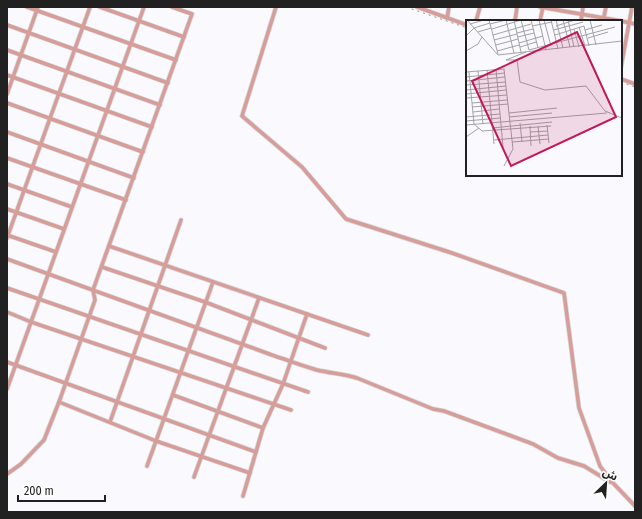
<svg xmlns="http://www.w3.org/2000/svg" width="642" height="519" font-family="'Fira Sans Condensed','Noto Sans Arabic',sans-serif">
  <rect width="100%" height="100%" fill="#fafafe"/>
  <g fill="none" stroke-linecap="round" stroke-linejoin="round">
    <g stroke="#d7d7db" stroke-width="5">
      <g id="street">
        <polyline points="27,7 176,60"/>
        <polyline points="100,7 184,37"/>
        <polyline points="276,7 242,116 302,167 346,219 452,253 564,293 579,408 600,466 613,483 635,506"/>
        <polyline points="417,7 467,25"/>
        <polyline points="540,7 621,21"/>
        <polyline points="447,18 449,7"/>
        <polyline points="476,21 480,7"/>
        <polyline points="515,21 517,7"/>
        <polyline points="540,21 543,7"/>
        <polyline points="581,21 583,7"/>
        <polyline points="603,21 606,7"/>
        <polyline points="621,21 635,24"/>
        <polyline points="7,25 168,83"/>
        <polyline points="7,50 160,105"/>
        <polyline points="621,67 632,7"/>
        <polyline points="7,75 152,127"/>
        <polyline points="621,79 635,84"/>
        <polyline points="7,94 38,7"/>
        <polyline points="7,103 143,152"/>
        <polyline points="7,132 134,178"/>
        <polyline points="7,158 126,200"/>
        <polyline points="7,184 72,207"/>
        <polyline points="7,209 64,229"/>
        <polyline points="7,235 56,252"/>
        <polyline points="7,238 90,7"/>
        <polyline points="109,246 368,335"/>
        <path d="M7,259L272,355C287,360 302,366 317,370C330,373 344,374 357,378L433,409L444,411L533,444L558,458L584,466L610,482"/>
        <polyline points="102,267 205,302 325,348"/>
        <polyline points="7,288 308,392"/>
        <polyline points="7,312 31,322 291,410"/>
        <polyline points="7,362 256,452"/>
        <polyline points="7,389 144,7"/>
        <polyline points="173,395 263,428"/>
        <polyline points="59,402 156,441 250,473"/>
        <polyline points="110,422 181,220"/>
        <polyline points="147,466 213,282"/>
        <polyline points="7,474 21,464 44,440 59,402 95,300 93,290 192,14 172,7"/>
        <polyline points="194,477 259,298"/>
        <polyline points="243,496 263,428 283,384 307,314"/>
      </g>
    </g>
    <use href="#street" stroke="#d69d99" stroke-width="3.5"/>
    <g stroke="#969699" stroke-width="1" stroke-dasharray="2 4" stroke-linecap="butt">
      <polyline points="406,7 467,28"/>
      <polyline points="621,82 635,87"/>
    </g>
  </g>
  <g transform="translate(466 20)">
    <rect width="156" height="156" fill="#fafafe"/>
    <path fill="none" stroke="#a3a3a6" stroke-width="1" d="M1,0L32,35M23,0L32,34M40,0L48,33M48,0L55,32M55,0L63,30M65,0L72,28M73,0L80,30M78,0L85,26M85,0L92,29M90,0L97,28M97,0L104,27M102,0L108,27M124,0L130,25M4,4L18,0M24,4L40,0M66,6L86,2M90,6L109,0M118,6L123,26M113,7L119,26M26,9L55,0M108,9L113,27M88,10L117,2M119,10L136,5M12,12L25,8M51,13L67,9M27,15L65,4M89,15L118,6M0,16L8,8L24,3M52,17L68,13M122,18L142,12M28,20L51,14M53,23L77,16M30,25L52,19M54,27L70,22M63,30L149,7M0,31L12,24L16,17M31,31L53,25M60,32L40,40H51L54,62L79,70L120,66L139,91L156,98M32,35L156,21M30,49L37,127M21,50L28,124M12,51L17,104M0,52L38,49L47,129L38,146M3,52L8,104L16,111L85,106M0,57L39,53M0,61L39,57M0,65L40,62M0,70L40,66M0,74L40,70M0,78L41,75M6,83L41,80M6,87L42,84M7,92L33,89M43,93L91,88M0,97L34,94M43,97L86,93M0,101L34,98M54,103L56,122M0,105L141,93M81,105L83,123M64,106L65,126M72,106L74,124M26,108L86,102M64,112L82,111M0,117L13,108M28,120L82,115M46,122L83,119"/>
    <path fill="#c2185b" fill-opacity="0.15" stroke="#c2185b" stroke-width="2" d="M111,12L150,97L45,146L6,61Z"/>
    <rect width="156" height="156" fill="none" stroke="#212122" stroke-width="2"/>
  </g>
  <rect width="642" height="519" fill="none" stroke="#212122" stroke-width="16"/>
  <g transform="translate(606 483) rotate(25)" stroke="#ffffff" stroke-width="3" paint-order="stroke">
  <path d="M0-3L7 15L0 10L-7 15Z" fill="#212122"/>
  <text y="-6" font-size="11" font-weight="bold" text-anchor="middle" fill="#212122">ش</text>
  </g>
  <path d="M18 495v6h87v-6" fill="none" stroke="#212122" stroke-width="2"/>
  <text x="24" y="495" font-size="12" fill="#212122" stroke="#ffffff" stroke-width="3" paint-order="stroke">200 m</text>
</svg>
